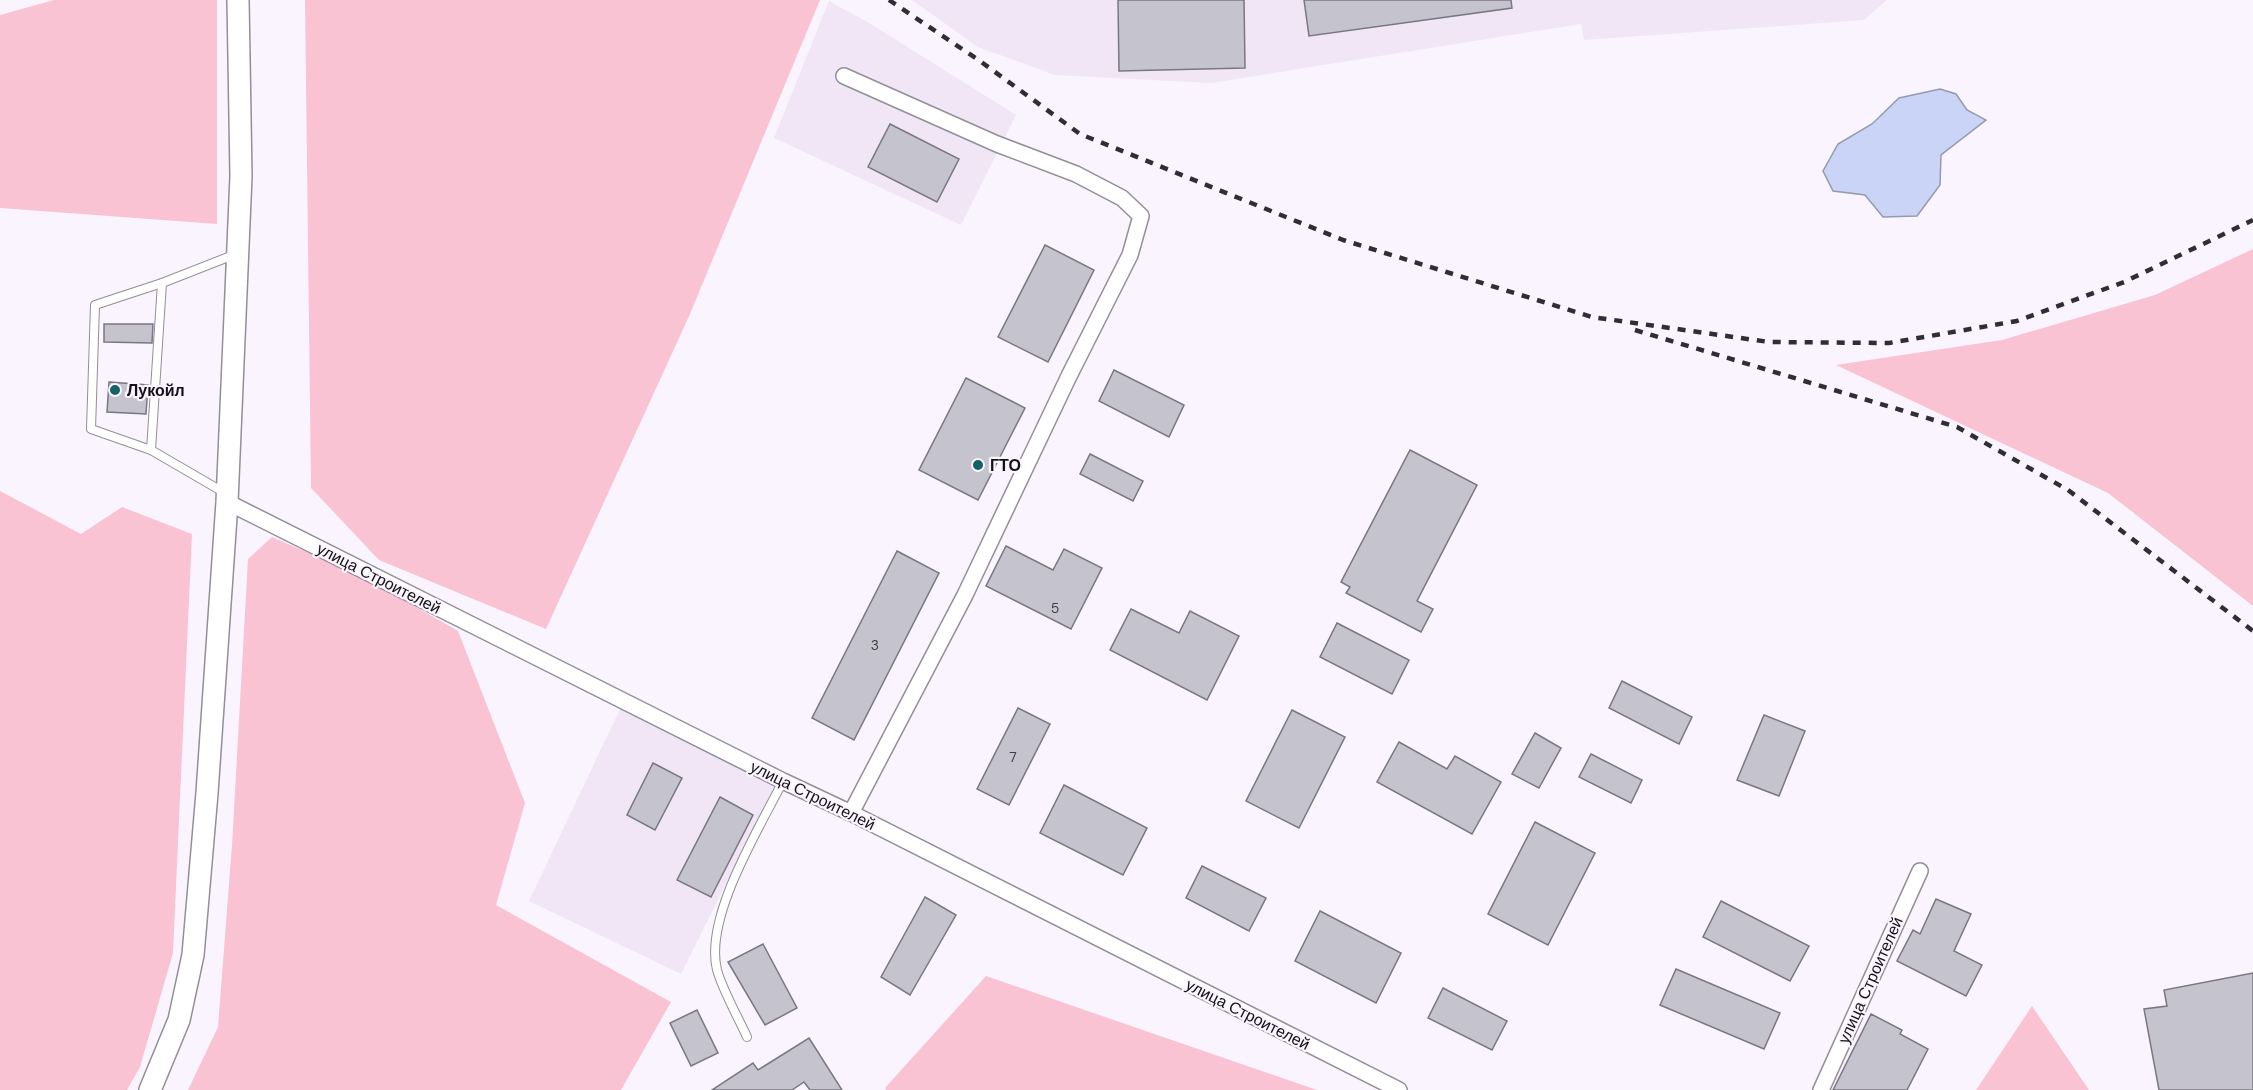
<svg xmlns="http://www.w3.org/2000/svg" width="2253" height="1090" font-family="'DM Sans',sans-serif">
  <rect width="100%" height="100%" fill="#faf4fe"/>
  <g fill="#f0e6f5">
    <polygon points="912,0 1887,0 1864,20 1584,40 1581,24 1211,83 1055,75 978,47"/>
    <polygon points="829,1 869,23 1016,115 961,225 774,138"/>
    <polygon points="621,707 776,783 681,974 529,901"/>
  </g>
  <g fill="#fac3d3">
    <polygon points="54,0 217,0 217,224 0,208 0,15"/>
    <polygon points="305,0 820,0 690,314 546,629 379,560 311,488"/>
    <polygon points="2253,249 2253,606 2108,493 1836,365 2002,340 2155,295"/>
    <polygon points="0,491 81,534 122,507 192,534 173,953 140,1067 127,1090 0,1090"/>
    <polygon points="272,537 360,575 458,631 525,803 496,905 671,1002 621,1090 188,1090 218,1027 232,845 248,559"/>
    <polygon points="986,976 1317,1090 886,1090 885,1088"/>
    <polygon points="2032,1006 2089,1090 1976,1090"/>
  </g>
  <polygon fill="#cad4f6" stroke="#939ab2" stroke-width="1.5" points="1940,89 1956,94 1967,110 1986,120 1941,155 1940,185 1917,216 1883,217 1865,195 1833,191 1823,171 1838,144 1872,124 1899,98"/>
  <g fill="#c4c3ce" stroke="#797781" stroke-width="1.5">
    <polygon points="1118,0 1244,0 1245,68 1119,71"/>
    <polygon points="1304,0 1511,0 1512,8 1309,36"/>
    <polygon points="890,124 959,159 937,202 868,167"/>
    <polygon points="1045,245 1094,270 1048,362 998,337"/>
    <polygon points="104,324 153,324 152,343 104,342"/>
    <polygon points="1114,370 1184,405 1169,437 1099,401"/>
    <polygon points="966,378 1025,408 978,500 919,470"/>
    <polygon points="109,382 148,385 146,414 107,412"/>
    <polygon points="1410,450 1477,485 1417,601 1433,609 1421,632 1346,593 1350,587 1341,582"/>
    <polygon points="1090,454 1143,481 1133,501 1080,474"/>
    <polygon points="1006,546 1053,570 1064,549 1102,568 1071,629 986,586"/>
    <polygon points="897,551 939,573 854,740 812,718"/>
    <polygon points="1131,609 1179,633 1190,611 1239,636 1207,700 1110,650"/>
    <polygon points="1337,623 1409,660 1392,694 1320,657"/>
    <polygon points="1622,681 1692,717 1679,744 1609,708"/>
    <polygon points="1018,708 1050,724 1009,805 977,789"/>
    <polygon points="1292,710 1345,737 1299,828 1246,801"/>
    <polygon points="1764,715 1805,731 1779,796 1737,780"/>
    <polygon points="1535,733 1561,748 1539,788 1512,774"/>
    <polygon points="1399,742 1447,769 1455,756 1501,782 1472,834 1377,782"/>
    <polygon points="1591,754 1642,780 1631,803 1579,777"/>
    <polygon points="653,763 682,778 655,830 627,815"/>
    <polygon points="1064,785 1147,828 1123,875 1040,833"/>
    <polygon points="720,797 753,815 711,897 677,880"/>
    <polygon points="1535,822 1595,853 1548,945 1488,914"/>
    <polygon points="1202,866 1266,898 1249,931 1186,898"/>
    <polygon points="925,897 956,915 910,995 881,977"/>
    <polygon points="1936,899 1971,914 1954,951 1982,965 1966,996 1897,961 1913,930 1920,934"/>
    <polygon points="1721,901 1809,946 1790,981 1703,937"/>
    <polygon points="1320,911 1401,953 1376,1003 1295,961"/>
    <polygon points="763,944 797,1008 765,1025 728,962"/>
    <polygon points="1676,969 1780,1013 1764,1049 1660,1005"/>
    <polygon points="2253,973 2253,1090 2159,1090 2144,1009 2167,1006 2164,990"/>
    <polygon points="1443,988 1507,1021 1492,1050 1428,1018"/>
    <polygon points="697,1010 718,1053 691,1066 670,1023"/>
    <polygon points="1871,1014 1902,1030 1900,1034 1928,1049 1907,1090 1833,1090"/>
    <polygon points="809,1038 842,1090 810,1090 804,1082 792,1090 712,1090 753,1063 758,1070"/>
  </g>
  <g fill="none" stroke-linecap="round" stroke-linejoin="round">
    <g stroke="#948e97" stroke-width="10">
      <g id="lane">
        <polyline points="151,450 91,429 95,305 162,283"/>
        <polyline points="225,493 151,450 162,283 236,254"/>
        <path d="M747,1037C738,1017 723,991 717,970C704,917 759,829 783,781"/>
      </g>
    </g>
    <g stroke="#948e97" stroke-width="18">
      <g id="street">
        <polyline points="844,76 997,144 1076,174 1122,198 1141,216 1130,255 1069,376 965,595 851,813"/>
        <polyline points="227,502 783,781 851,813 1399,1090"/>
        <polyline points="1821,1090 1920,871"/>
      </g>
    </g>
    <g stroke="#948e97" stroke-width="24">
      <polyline id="secondary" points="150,1090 179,1020 193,955 207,793 227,502 241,176 238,0"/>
    </g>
    <use href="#lane" stroke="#fff" stroke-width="8"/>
    <use href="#street" stroke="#fff" stroke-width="15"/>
    <use href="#secondary" stroke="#fff" stroke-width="21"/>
    <g stroke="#302e32" stroke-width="4.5" stroke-dasharray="8 8" stroke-linecap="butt">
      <polyline points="889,0 980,61 1080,134 1343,240 1592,317 1769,342 1889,343 2017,321 2124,282 2253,220"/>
      <polyline points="1635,330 1957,427 2068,490 2253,631"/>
    </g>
  </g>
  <g fill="#13626a" stroke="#faf4fe" stroke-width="2">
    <circle cx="115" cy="390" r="6"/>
    <circle cx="978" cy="465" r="6"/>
  </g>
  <g text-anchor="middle" stroke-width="4.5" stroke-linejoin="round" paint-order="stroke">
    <g font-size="14" fill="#403e43">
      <text x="1055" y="613">5</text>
      <text x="875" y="650">3</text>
      <text x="1013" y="762">7</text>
    </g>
    <g font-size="16" font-weight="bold" fill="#141215" stroke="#faf4fe" text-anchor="start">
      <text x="127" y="396">Лукойл</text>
      <text x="990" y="471">ГТО</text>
    </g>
    <g font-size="16" fill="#141215" stroke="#faf4fe">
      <text transform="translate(379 578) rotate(27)" y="6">улица Строителей</text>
      <text transform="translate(813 795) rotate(26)" y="6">улица Строителей</text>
      <text transform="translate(1870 980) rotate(-66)" y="6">улица Строителей</text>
      <text transform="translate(1248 1014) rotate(27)" y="6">улица Строителей</text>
    </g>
  </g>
</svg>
